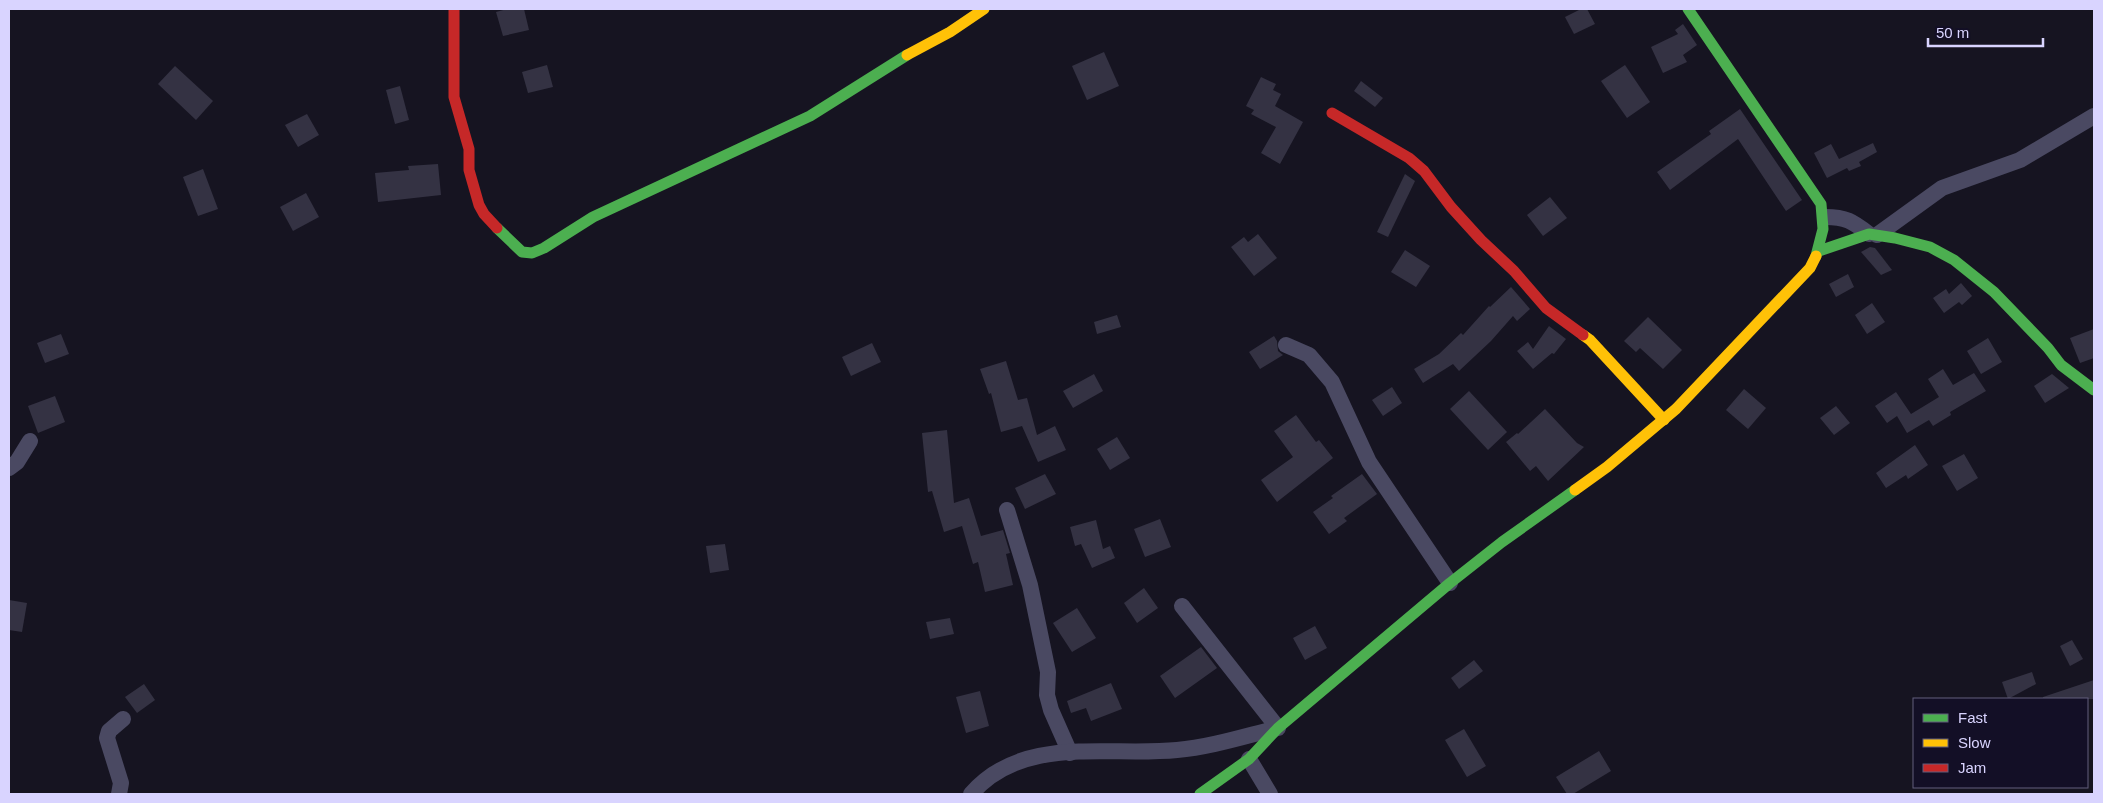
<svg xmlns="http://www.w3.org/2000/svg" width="2103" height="803" font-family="Arial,sans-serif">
  <rect width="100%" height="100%" fill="#161421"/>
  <g fill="#343243">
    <polygon points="507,9 524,9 529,30 503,36 496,12"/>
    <polygon points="1581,9 1587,9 1595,24 1574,34 1565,17"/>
    <polygon points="1683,24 1697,45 1683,55 1687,62 1663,73 1651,47 1678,34 1675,30"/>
    <polygon points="1104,52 1119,86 1087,100 1072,66"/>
    <polygon points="547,65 553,87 528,93 522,72"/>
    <polygon points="1625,65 1650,102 1627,118 1601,81"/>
    <polygon points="175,66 213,101 196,120 158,84"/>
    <polygon points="1261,77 1276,84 1273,90 1281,94 1275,106 1303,122 1280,164 1261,153 1276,127 1251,114 1254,110 1246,106"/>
    <polygon points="1361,81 1383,98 1375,107 1354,91"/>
    <polygon points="400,86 409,120 395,124 386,90"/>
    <polygon points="1740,109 1802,200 1786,211 1738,139 1670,190 1657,172 1711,134 1709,131"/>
    <polygon points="307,114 319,135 298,147 285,125"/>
    <polygon points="1873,143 1877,152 1859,162 1861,166 1849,171 1847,168 1827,178 1814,153 1831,144 1839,159"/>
    <polygon points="438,164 441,195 378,202 375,173 409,170 408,166"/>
    <polygon points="203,169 218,209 198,216 183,177"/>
    <polygon points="1405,174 1415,181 1388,237 1377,232"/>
    <polygon points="306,193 319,217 293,231 280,207"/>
    <polygon points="1550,197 1567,218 1543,236 1527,215"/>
    <polygon points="1258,234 1277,258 1254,276 1231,247 1244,237 1248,242"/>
    <polygon points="1870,247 1875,248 1892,270 1881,275 1861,252"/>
    <polygon points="1405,250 1430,266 1416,287 1391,272"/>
    <polygon points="1848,274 1854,287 1836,297 1829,284"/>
    <polygon points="1961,283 1972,296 1962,305 1959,302 1944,313 1933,298 1946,289 1949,294"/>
    <polygon points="1511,287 1530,309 1517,321 1513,316 1491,341 1459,371 1453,364 1423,383 1414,369 1439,354 1461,333 1463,335 1489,306 1490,307"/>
    <polygon points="1872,303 1885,322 1867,334 1855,315"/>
    <polygon points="1117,315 1121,327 1097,334 1094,322"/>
    <polygon points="1648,317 1682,350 1663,369 1640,348 1636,352 1624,341"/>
    <polygon points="1549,326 1566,339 1554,354 1552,353 1533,369 1517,351 1528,342 1533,349"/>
    <polygon points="2094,329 2094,358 2080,363 2070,338"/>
    <polygon points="61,334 69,354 45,363 37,343"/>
    <polygon points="1274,336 1277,341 1278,351 1283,355 1260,369 1249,352"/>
    <polygon points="1988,338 2002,362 1981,374 1967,351"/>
    <polygon points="872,343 881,362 851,376 842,357"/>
    <polygon points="1006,361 1018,400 1027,398 1037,435 1055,426 1066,450 1038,462 1022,426 1001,432 991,393 989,394 980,369"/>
    <polygon points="1943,369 1953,385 1974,373 1986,391 1950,412 1951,415 1933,426 1929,420 1907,433 1897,416 1887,423 1875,406 1896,392 1911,414 1939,397 1928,379"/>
    <polygon points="1094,374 1103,391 1073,408 1063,391"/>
    <polygon points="2052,374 2069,388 2045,403 2034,386"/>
    <polygon points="1392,387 1402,403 1383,416 1372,400"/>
    <polygon points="1744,389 1766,408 1748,429 1726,410"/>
    <polygon points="1469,391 1507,432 1488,450 1450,409"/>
    <polygon points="55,396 65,422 38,433 28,406"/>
    <polygon points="1836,406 1850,423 1834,435 1820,418"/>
    <polygon points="1545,409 1577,443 1584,447 1548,481 1536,466 1530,471 1506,442 1517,433 1518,434"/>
    <polygon points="1296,415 1316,442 1319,440 1333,458 1277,502 1261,480 1293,457 1274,431"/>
    <polygon points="947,430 954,503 969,498 981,536 1003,530 1010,553 1006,554 1013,585 985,592 978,562 973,564 962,526 944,532 932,491 928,492 922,433"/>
    <polygon points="1117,437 1130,458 1110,470 1097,449"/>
    <polygon points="1915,445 1928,465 1908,479 1906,475 1886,488 1876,473"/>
    <polygon points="1964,454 1978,478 1957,491 1942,466"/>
    <polygon points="1045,474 1056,494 1025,509 1015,488"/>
    <polygon points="1362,474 1377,494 1344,518 1347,521 1329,534 1313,512 1333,498 1331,496"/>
    <polygon points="1160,519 1171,547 1145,557 1134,529"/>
    <polygon points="1096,520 1103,549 1110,546 1115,558 1092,568 1081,544 1075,546 1070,527"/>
    <polygon points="725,544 729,570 710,573 706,546"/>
    <polygon points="1144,588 1158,608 1137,623 1124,603"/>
    <polygon points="9,600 27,603 22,632 9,630"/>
    <polygon points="1077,608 1096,638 1072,652 1053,623"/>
    <polygon points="950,618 954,634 930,639 926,622"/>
    <polygon points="1315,626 1327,648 1305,660 1293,638"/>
    <polygon points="2072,640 2083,659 2070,666 2060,646"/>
    <polygon points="1201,647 1217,668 1175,698 1160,676"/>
    <polygon points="1474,660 1483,671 1459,689 1451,678"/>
    <polygon points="2032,672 2036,684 2008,699 2002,682"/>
    <polygon points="2094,680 2094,699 2043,699 2043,697"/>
    <polygon points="1111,683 1122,709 1091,721 1086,708 1071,713 1067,701"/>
    <polygon points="144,684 155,700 137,713 125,697"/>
    <polygon points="980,691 989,726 966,733 956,697"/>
    <polygon points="1464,729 1486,766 1467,777 1445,740"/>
    <polygon points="1599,751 1611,771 1573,794 1567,794 1556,777"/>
  </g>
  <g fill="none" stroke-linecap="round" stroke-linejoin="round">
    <g stroke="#4a4962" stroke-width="16">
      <path d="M1825,217C1846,217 1852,221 1869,234"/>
      <polyline points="1877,235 1942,188 2020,160 2094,116"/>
      <polyline points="1286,345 1309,355 1332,382 1369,462 1450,583"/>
      <polyline points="9,468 17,462 30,441"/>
      <polyline points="1007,510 1030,585 1048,672 1047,695 1051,710 1070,753"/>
      <polyline points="1249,759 1270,794"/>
      <polyline points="119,794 121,783 107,738 109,731 123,719"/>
      <path d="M971,794C1023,734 1108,757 1177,750C1211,747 1245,736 1278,728L1182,606"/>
    </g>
    <g stroke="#4caf50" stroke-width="11">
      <polyline points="1688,9 1821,204 1823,229 1816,256"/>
      <polyline points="497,228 522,252 532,253 544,248 593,217 810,116 907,55"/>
      <polyline points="1819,251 1869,234 1895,238 1930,247 1954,260 1994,292 2048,348 2061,365 2094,390"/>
      <polyline points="1200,794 1249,759 1278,728 1450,583 1502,542 1575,490"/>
    </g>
    <g stroke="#ffc107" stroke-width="11">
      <polyline points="907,55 950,32 984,9"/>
      <polyline points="1583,335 1590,340 1664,420"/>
      <polyline points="1575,490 1607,467 1676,409 1810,268 1816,256"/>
    </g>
    <g stroke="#c62828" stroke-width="11">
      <polyline points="454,9 454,97 469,149 469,170 479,205 484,214 497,228"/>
      <polyline points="1332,113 1409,158 1424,171 1451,207 1481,240 1514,271 1546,308 1583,335"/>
    </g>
  </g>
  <rect width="2103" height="803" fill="none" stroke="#d9d4ff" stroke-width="20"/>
  <rect x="1913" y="698" width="175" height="90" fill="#130f26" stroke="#625e7d"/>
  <rect x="1923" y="714" width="25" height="8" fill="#4caf50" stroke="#625e7d"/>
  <text x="1958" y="723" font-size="15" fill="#d9d4ff">Fast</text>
  <rect x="1923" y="739" width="25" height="8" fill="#ffc107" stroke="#625e7d"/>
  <text x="1958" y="748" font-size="15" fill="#d9d4ff">Slow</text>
  <rect x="1923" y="764" width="25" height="8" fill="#c62828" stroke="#625e7d"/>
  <text x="1958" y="773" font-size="15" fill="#d9d4ff">Jam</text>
  <path d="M1928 38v8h115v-8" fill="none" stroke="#d9d4ff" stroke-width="2.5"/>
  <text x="1936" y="38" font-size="15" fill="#d9d4ff" stroke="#130f26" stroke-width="4" paint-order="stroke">50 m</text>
</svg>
